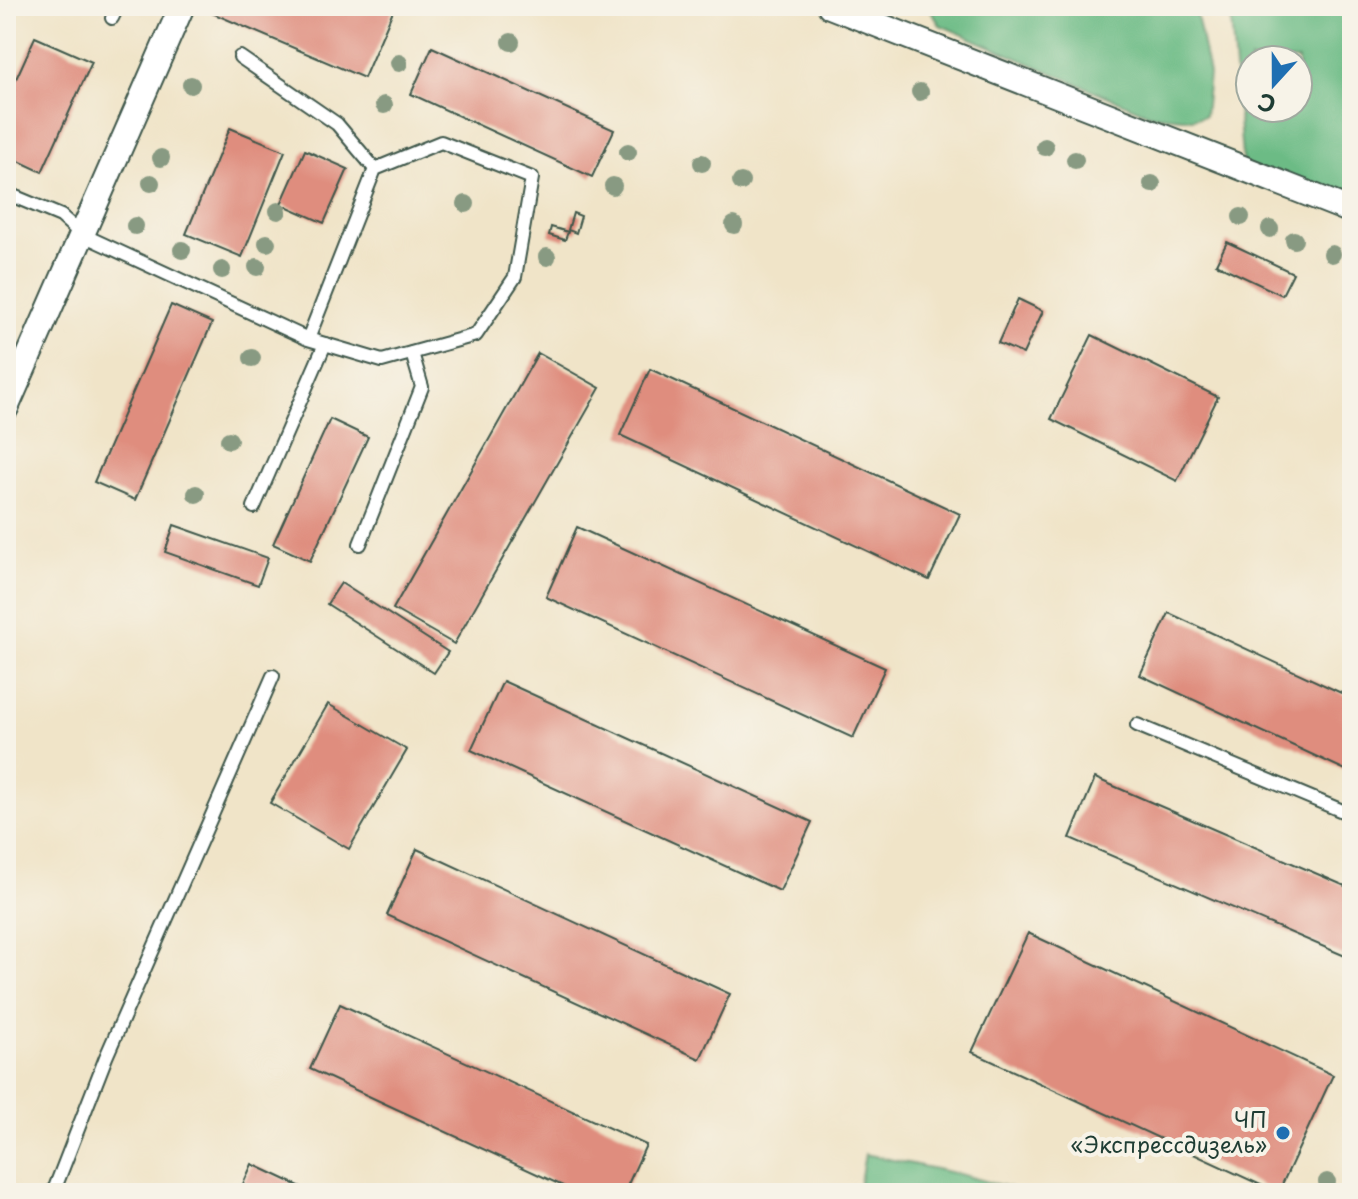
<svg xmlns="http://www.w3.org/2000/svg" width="1358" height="1199" font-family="'Playpen Sans',sans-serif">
  <rect width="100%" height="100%" fill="#f7f3e8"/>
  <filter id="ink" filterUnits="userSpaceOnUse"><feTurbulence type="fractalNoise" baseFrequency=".0125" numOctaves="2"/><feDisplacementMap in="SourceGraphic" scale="16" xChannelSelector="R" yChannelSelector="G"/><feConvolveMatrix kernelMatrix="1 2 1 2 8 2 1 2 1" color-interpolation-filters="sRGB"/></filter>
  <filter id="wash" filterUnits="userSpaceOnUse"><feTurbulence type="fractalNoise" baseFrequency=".006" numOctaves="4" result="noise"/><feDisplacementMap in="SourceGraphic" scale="32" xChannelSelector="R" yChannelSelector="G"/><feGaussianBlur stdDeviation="1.8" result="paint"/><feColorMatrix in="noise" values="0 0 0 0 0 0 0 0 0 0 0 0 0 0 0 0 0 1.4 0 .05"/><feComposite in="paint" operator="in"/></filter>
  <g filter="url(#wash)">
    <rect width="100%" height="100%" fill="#f0e4c8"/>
    <g fill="#6cbb85" stroke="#467c5c" stroke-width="2" fill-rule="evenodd">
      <polygon points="928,6 1195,6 1209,74 1205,116 1192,119 1151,115 940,25"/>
      <path d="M1230,6H1352V212L1243,169ZM1250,60H1298V108H1250Z"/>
      <polygon points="865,1154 959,1174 1029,1193 858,1193"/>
    </g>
    <g id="blocks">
      <g fill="#df8d7e">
        <polygon points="215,6 332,6 344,11 347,6 395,6 364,78 212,13"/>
        <polygon points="35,37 92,62 42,172 6,155 6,101"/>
        <polygon points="432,47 614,130 592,177 411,94"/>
        <polygon points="230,128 285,151 242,257 186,234"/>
        <polygon points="305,150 348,169 324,223 281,204"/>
        <polygon points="573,213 581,216 576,233 568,230"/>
        <polygon points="551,227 568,232 565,240 549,235"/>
        <polygon points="1227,242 1293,273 1282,295 1216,264"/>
        <polygon points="1018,299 1043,311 1023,354 998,343"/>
        <polygon points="171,305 212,323 135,500 94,482"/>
        <polygon points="1092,335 1218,397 1177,481 1051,419"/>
        <polygon points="538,353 600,388 454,644 393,609"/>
        <polygon points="650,369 960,514 929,580 620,435"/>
        <polygon points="330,419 368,437 310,561 273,544"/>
        <polygon points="174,525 268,558 258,585 165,552"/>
        <polygon points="577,527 885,668 853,738 546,597"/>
        <polygon points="341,583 448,652 434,673 327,604"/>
        <polygon points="1169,613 1352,698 1352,773 1140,675"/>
        <polygon points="503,681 812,822 780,891 471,750"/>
        <polygon points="328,704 407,750 349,849 270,803"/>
        <polygon points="1095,778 1352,889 1352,959 1070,838"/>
        <polygon points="417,849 730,994 700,1059 387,915"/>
        <polygon points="1028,933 1333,1075 1278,1193 972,1052"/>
        <polygon points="340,1004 646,1145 624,1193 578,1193 310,1069"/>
        <polygon points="252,1164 314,1193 239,1193"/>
      </g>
    </g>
  </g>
  <g filter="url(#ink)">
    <use href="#blocks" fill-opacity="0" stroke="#3e564a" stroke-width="2"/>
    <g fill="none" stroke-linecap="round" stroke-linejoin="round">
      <g stroke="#3e564a" stroke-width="16">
        <g id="lane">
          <polyline points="112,18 118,6"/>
          <polyline points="240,57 337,124 375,169"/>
          <polyline points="6,193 61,216 81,234 308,339 382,361 476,335 515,277 532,178 441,142 375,169 308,339"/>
          <polyline points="254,507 325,344"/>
          <polyline points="360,544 422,387 412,353"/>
          <polyline points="1137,725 1352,815"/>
          <polyline points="53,1193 106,1057 273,676"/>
        </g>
      </g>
      <g stroke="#3e564a" stroke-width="28">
        <g id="street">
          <polyline points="830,6 1352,211"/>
          <polyline points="6,408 182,6"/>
        </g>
      </g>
      <use href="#lane" stroke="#fff" stroke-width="12"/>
      <use href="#street" stroke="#fff" stroke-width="24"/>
    </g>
    <g fill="#889a82">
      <circle cx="511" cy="42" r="9"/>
      <circle cx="399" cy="63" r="9"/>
      <circle cx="191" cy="85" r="9"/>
      <circle cx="920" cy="92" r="9"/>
      <circle cx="384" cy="105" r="9"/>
      <circle cx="1045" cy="147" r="9"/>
      <circle cx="628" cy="152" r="9"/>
      <circle cx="161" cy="158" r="9"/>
      <circle cx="1075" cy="160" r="9"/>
      <circle cx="702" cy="163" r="9"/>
      <circle cx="741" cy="182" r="9"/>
      <circle cx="151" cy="183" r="9"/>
      <circle cx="1152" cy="184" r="9"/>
      <circle cx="613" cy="186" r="9"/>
      <circle cx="466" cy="204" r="9"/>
      <circle cx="278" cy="211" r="9"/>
      <circle cx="1241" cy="217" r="9"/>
      <circle cx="734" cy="225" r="9"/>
      <circle cx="135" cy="226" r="9"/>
      <circle cx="1270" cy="229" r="9"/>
      <circle cx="1294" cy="240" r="9"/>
      <circle cx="267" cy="243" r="9"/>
      <circle cx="182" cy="250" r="9"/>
      <circle cx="1332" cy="254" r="9"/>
      <circle cx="547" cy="257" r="9"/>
      <circle cx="257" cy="267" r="9"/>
      <circle cx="222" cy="270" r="9"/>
      <circle cx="252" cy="358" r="9"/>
      <circle cx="229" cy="440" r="9"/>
      <circle cx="196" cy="494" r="9"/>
      <circle cx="1327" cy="1182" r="9"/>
    </g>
  </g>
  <circle fill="#1f6fb2" stroke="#f7f3e8" stroke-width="3" cx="1283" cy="1133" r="8"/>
  <g text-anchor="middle" stroke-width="8" stroke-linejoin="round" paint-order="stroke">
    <g font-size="22" fill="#1f3d34" stroke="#f7f3e8" text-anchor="end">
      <text x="1267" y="1128">ЧП<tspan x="1267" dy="25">«Экспрессдизель»</tspan></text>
    </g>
  </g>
  <rect width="1358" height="1199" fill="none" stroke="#f7f3e8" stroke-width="32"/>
  <g transform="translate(1274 84) rotate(201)"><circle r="38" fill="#f7f3e8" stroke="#a1aaa0" stroke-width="2"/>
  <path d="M0-6L14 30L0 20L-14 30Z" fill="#1f6fb2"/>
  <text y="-12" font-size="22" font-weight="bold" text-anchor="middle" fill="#1f3d34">С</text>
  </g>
</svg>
